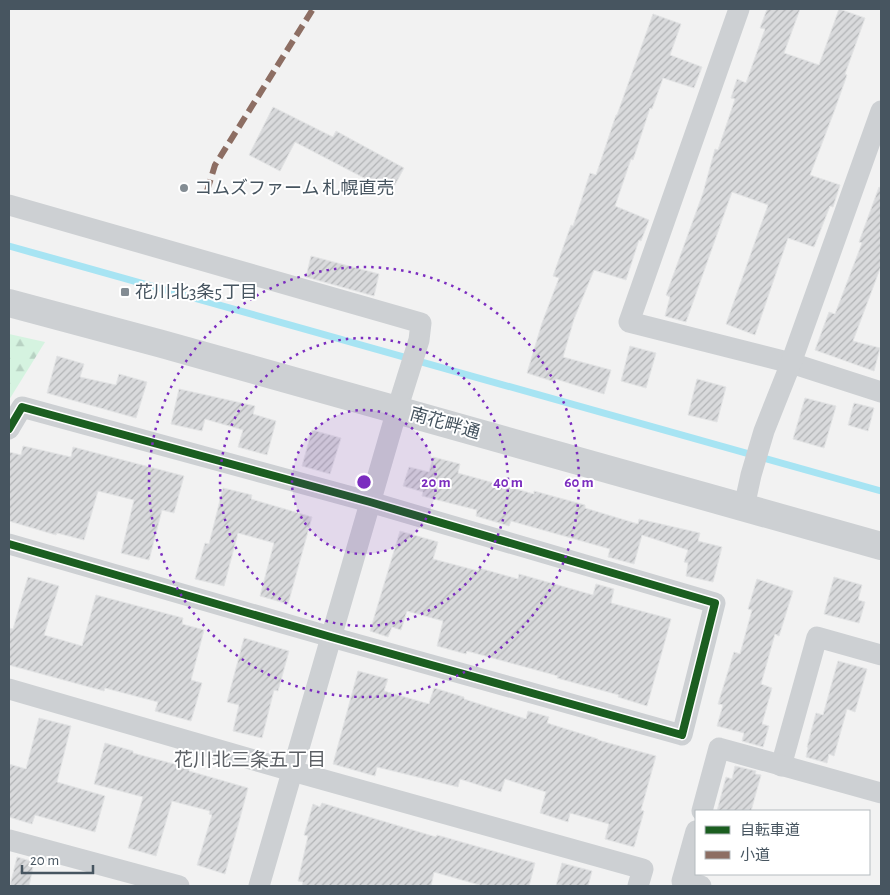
<svg xmlns="http://www.w3.org/2000/svg" width="890" height="895" font-family="'Alegreya Sans','Noto Sans JP',sans-serif">
  <defs>
    <pattern id="forest-firs" width="22" height="20" patternUnits="userSpaceOnUse" patternTransform="scale(1.25)"><rect width="22" height="20" fill="#d5f3e0"/><path d="M5 1l3.5 6h-7zM16 11l3.5 6h-7z" fill="#b8d2c3"/></pattern>
    <pattern id="building-hatch" width="6" height="6" patternUnits="userSpaceOnUse" patternTransform="scale(1.25)"><rect width="6" height="6" fill="#d9dadc"/><path d="M-1 1l2-2M0 6l6-6M5 7l2-2" fill="none" stroke="#b2b4b6"/></pattern>
  </defs>
  <rect width="100%" height="100%" fill="#f2f2f2"/>
  <polygon fill="url(#forest-firs)" points="9,334 45,342 9,400"/>
  <g fill="none" stroke-linecap="round" stroke-linejoin="round">
    <polyline stroke="#a7e4f3" stroke-width="7" points="9,246 881,491"/>
  </g>
  <g fill="url(#building-hatch)" stroke="#e3e4e5">
    <polygon points="767,9 800,9 784,53 819,65 839,9 865,18 845,74 847,75 835,109 810,175 840,185 833,207 830,206 814,247 788,238 755,335 726,324 768,205 732,192 686,322 665,316 670,297 666,295 703,193 715,149 718,150 735,99 731,98 737,79 746,83 765,29 760,28"/>
    <polygon points="653,14 681,24 670,55 702,67 694,88 663,78 652,109 650,108 633,160 631,159 615,206 649,220 641,241 639,240 626,280 594,270 574,319 563,357 611,370 604,394 556,379 555,382 527,373 542,323 559,278 553,276 571,225 573,226 590,173 596,175 616,115 617,115"/>
    <polygon points="273,107 333,137 336,131 404,168 391,192 295,142 280,171 249,155"/>
    <polygon points="879,187 881,188 881,266 853,341 880,348 874,371 815,350 829,312 835,314 862,243 859,242"/>
    <polygon points="311,256 379,274 374,296 306,277"/>
    <polygon points="630,346 656,353 646,388 621,381"/>
    <polygon points="57,356 84,364 80,377 116,385 119,374 147,382 136,418 47,393"/>
    <polygon points="697,379 726,387 717,422 688,415"/>
    <polygon points="179,389 255,406 253,414 276,421 267,455 238,447 243,430 205,419 202,431 171,424"/>
    <polygon points="805,398 836,406 824,448 793,439"/>
    <polygon points="854,403 874,408 868,431 848,425"/>
    <polygon points="312,430 341,438 330,474 302,466"/>
    <polygon points="23,446 71,457 73,447 184,476 174,513 162,510 149,560 121,553 134,500 98,491 84,540 57,533 56,535 9,521 9,452 21,455"/>
    <polygon points="433,457 460,464 458,473 534,494 534,491 585,505 585,508 638,524 639,519 700,533 698,541 722,547 713,582 686,576 688,563 684,562 688,550 642,535 634,564 608,557 610,549 511,521 509,526 476,516 477,510 422,496 423,492 403,486 409,467 429,472"/>
    <polygon points="223,488 252,495 251,499 312,517 288,604 260,596 274,543 238,533 224,586 195,579 205,543 209,544"/>
    <polygon points="400,531 438,542 433,559 478,571 479,568 518,579 519,574 593,595 596,584 614,589 611,603 671,619 647,706 618,697 619,695 557,678 558,676 467,651 466,654 437,646 443,621 407,611 401,630 392,627 388,637 370,631"/>
    <polygon points="28,577 59,586 44,635 82,646 96,595 183,618 182,624 204,630 191,680 202,683 191,721 155,711 158,702 105,688 104,691 9,665 9,628 13,629"/>
    <polygon points="834,577 862,585 858,600 865,602 859,623 824,614"/>
    <polygon points="757,579 793,591 779,636 775,634 761,684 772,688 762,724 769,726 763,747 742,741 744,733 717,726 723,705 718,704 734,652 740,654 752,610 748,609"/>
    <polygon points="244,638 289,651 278,691 274,690 262,738 233,731 239,705 227,702"/>
    <polygon points="838,661 867,669 855,712 847,709 834,756 829,754 827,763 806,757 808,748 807,747 816,713 823,715"/>
    <polygon points="358,671 388,679 384,691 429,704 434,688 464,697 464,699 526,719 528,711 549,717 547,723 598,739 598,740 656,756 641,810 644,811 634,847 605,839 609,824 570,813 568,822 540,813 546,792 505,779 501,792 460,779 458,787 377,767 375,776 333,764"/>
    <polygon points="39,718 71,726 57,782 105,796 95,832 35,815 32,824 9,817 9,764 26,769"/>
    <polygon points="105,743 133,751 133,753 189,768 189,771 248,788 225,874 197,865 212,815 209,814 210,811 172,801 156,856 128,848 143,797 94,784"/>
    <polygon points="735,766 756,771 755,774 761,775 751,811 717,811 726,777 732,779"/>
    <polygon points="322,803 436,837 437,835 535,863 529,886 483,886 434,872 431,886 302,886 303,882 298,881 308,836 304,835 313,804 320,807"/>
    <polygon points="17,857 34,862 29,886 10,886"/>
    <polygon points="562,863 592,871 588,886 556,886"/>
  </g>
  <g fill="none" stroke-linecap="round" stroke-linejoin="round">
    <g stroke="#cdd0d3" stroke-width="21">
      <polyline points="739,9 629,322 791,363 881,392"/>
      <polyline points="9,205 421,323 419,340 397,410 259,886"/>
      <polyline points="9,429 22,407 370,502 715,603 682,735 331,637 9,544"/>
      <polyline points="744,507 751,475 764,431 791,363 881,111"/>
      <polyline points="9,689 292,771 643,869 638,886"/>
      <polyline points="781,766 817,637 881,655"/>
      <polyline points="702,811 719,748 881,793"/>
      <polyline points="696,831 682,881 701,886"/>
      <polyline points="9,840 179,886"/>
    </g>
    <polyline stroke="#cdd0d3" stroke-width="28" points="9,303 162,344 881,546"/>
    <polyline stroke="#8d6e63" stroke-width="6" stroke-dasharray="12 6" stroke-linecap="butt" points="207,191 215,165 313,9"/>
    <g stroke="#fff" stroke-width="11">
      <polyline id="cycleway" points="9,429 22,407 370,502 715,603 682,735 331,637 9,544"/>
    </g>
    <use href="#cycleway" stroke="#1b5e20" stroke-width="8"/>
  </g>
  <circle cx="364" cy="482" r="72" fill="#7b2cbf" fill-opacity=".12"/>
  <g fill="none" stroke="#7b2cbf" stroke-width="2.5" stroke-dasharray="2.5 5">
    <circle cx="364" cy="482" r="72"/>
    <circle cx="364" cy="482" r="144"/>
    <circle cx="364" cy="482" r="215"/>
  </g>
  <g fill="#838c93" stroke="#fff" stroke-width="2">
    <circle cx="184" cy="188" r="5"/>
    <rect x="120" y="287" width="10" height="10" rx="2.5"/>
  </g>
  <g text-anchor="middle" stroke-width="4" stroke-linejoin="round" paint-order="stroke">
    <g font-size="18" fill="#475560" stroke="#fff" text-anchor="start">
      <text x="194" y="194">コムズファーム 札幌直売</text>
      <text x="135" y="298">花川北3条5丁目</text>
    </g>
    <g font-size="18" fill="#475560" stroke="#fff">
      <text transform="translate(445 423) rotate(16)" y="6">南花畔通</text>
    </g>
    <g font-size="19" fill="#5d6166" stroke="#fff">
      <text x="250" y="766">花川北三条五丁目</text>
    </g>
  </g>
  <circle cx="364" cy="482" r="8" fill="#7b2cbf" stroke="#fff" stroke-width="2.5"/>
  <g font-size="15" text-anchor="middle" font-weight="bold" fill="#7b2cbf" stroke="#fff" stroke-width="4" stroke-linejoin="round" paint-order="stroke">
    <text x="436" y="487">20 m</text>
    <text x="508" y="487">40 m</text>
    <text x="579" y="487">60 m</text>
  </g>
  <rect width="890" height="895" fill="none" stroke="#475560" stroke-width="20"/>
  <rect x="695" y="810" width="175" height="65" fill="#ffffff" stroke="#b5bbbf"/>
  <rect x="705" y="826" width="25" height="8" fill="#1b5e20" stroke="#b5bbbf"/>
  <text x="740" y="835" font-size="15" fill="#475560">自転車道</text>
  <rect x="705" y="851" width="25" height="8" fill="#8d6e63" stroke="#b5bbbf"/>
  <text x="740" y="860" font-size="15" fill="#475560">小道</text>
  <path d="M22 865v8h71v-8" fill="none" stroke="#475560" stroke-width="2.5"/>
  <text x="30" y="865" font-size="15" fill="#475560" stroke="#ffffff" stroke-width="4" paint-order="stroke">20 m</text>
</svg>
